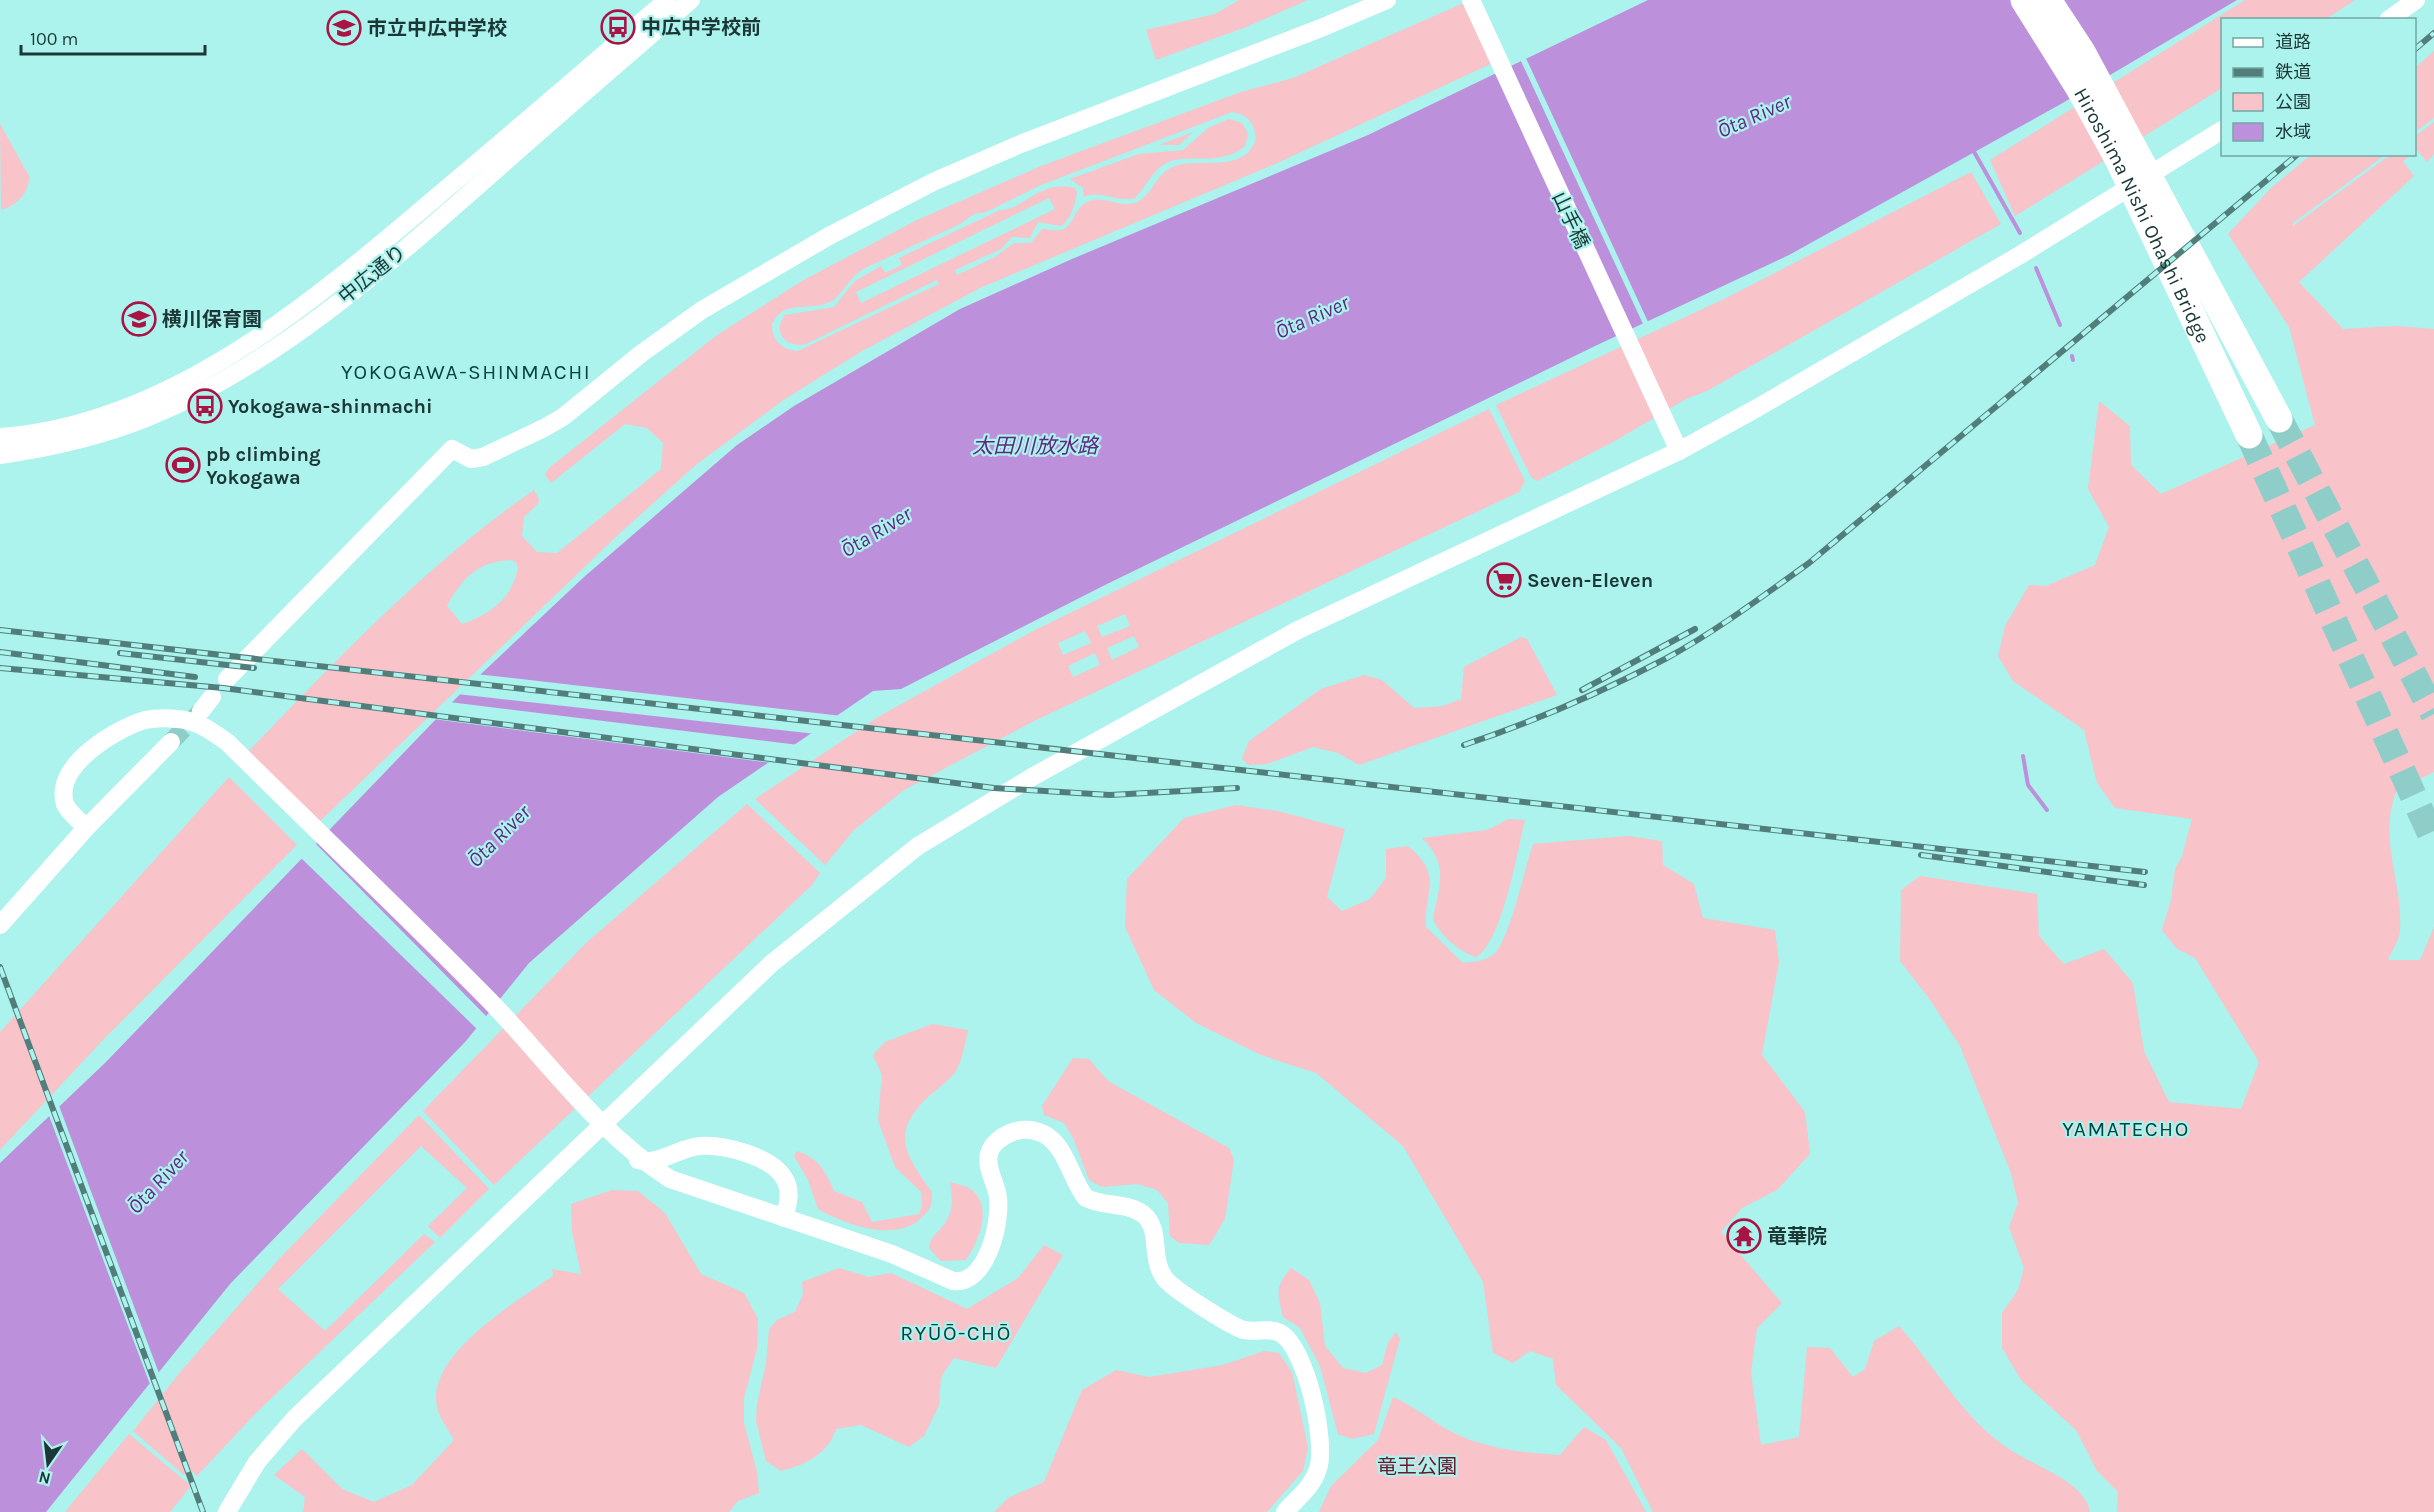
<svg xmlns="http://www.w3.org/2000/svg" width="2434" height="1512" font-family="Karla,'Noto Sans JP',sans-serif">
  <rect width="100%" height="100%" fill="#acf2ed"/>
  <g fill="#f8c3c9" fill-rule="evenodd">
    <polygon points="1239,0 1308,0 1246,27 1156,60 1146,30 1215,14"/>
    <polygon points="2245,0 2355,0 2326,19 2222,20 2222,88 2015,216 1990,160"/>
    <path d="M1466,2L1495,62L1275,164L982,287L862,351L785,399L697,464L620,533L316,825L242,758C334,663 424,566 534,490L539,499L538,504L524,517L522,536L537,552L557,553L661,469L663,443L647,428L625,424L551,483L545,475L549,468L717,335L802,281L917,220L1041,166L1241,92L1293,78ZM1232,112C1249,115 1257,125 1255,142C1241,174 1199,157 1175,166C1156,173 1154,192 1139,201C1124,210 1108,197 1093,200C1073,204 1076,226 1061,230C1054,231 1048,229 1042,229L1031,243H1014L995,257L957,275L955,270L1001,249L1012,237L1030,238L1038,222L1061,226C1071,219 1075,205 1077,192L1075,188C1039,179 1025,210 1000,210L899,258L902,265L885,273L881,266L855,281L834,307L785,315C771,333 787,348 806,344L937,280L939,284L798,351C782,350 772,341 772,324C784,298 809,312 830,302C840,298 848,279 863,269L960,224L974,214L986,212L1041,185ZM1049,198L1055,209L861,303L856,292ZM511,560L516,562L518,567C513,598 491,614 462,624L447,606C461,579 479,561 511,560Z"/>
    <polygon points="2434,51 2434,118 2415,132 2415,68"/>
    <path d="M1229,119L1242,123L1248,134L1245,146C1218,169 1186,150 1163,165C1151,173 1145,188 1135,198C1117,203 1101,189 1084,197L1083,188L1070,179L1139,154L1183,150L1208,128Z"/>
    <polygon points="2434,122 2434,154 2427,162 2417,150 2415,152 2415,136"/>
    <path d="M0,124L29,176C30,192 16,206 1,210Z"/>
    <polygon points="1193,132 1179,145 1159,145"/>
    <path d="M2312,154L2385,155L2293,223V226L2390,155H2411L2403,161L2414,176L2299,282L2343,329L2396,326L2434,329V772L2397,790C2377,838 2403,881 2400,929C2400,939 2392,951 2388,960H2420L2434,927V1512H2117L2118,1492L2097,1471L2076,1430L2021,1380L2002,1348V1313L2018,1290L2024,1268L2009,1227L2018,1203L2011,1173L1960,1046L1928,997L1900,961L1901,890L1920,876L2037,894L2039,936L2064,964L2104,949L2133,983L2144,1051L2169,1102L2241,1109L2259,1062L2195,958L2176,948L2162,930L2171,900L2175,869L2182,856L2192,819L2115,808L2097,783L2084,730L2013,681L1998,656L2005,626L2029,585L2046,586L2095,565L2109,527L2088,489L2099,401L2130,426L2131,465L2161,494L2315,425L2289,327L2228,234L2272,187Z"/>
    <polygon points="1971,172 2001,224 1707,391 1686,399 1615,441 1537,481 1531,477 1496,405 1724,299"/>
    <path d="M1489,409L1525,481L1519,492L1036,720L904,790L854,830L825,865L755,799L878,717L1033,631ZM1125,614L1130,626L1102,637L1097,626ZM1085,631L1091,643L1063,655L1058,643ZM1134,636L1139,647L1112,660L1107,648ZM1095,653L1100,665L1073,677L1068,666Z"/>
    <polygon points="1521,637 1527,639 1557,695 1359,765 1338,753 1313,747 1267,764 1249,765 1242,759 1249,741 1321,689 1364,675 1382,680 1414,708 1443,706 1461,699 1464,667"/>
    <polygon points="229,777 297,845 102,1041 0,1150 0,1032"/>
    <polygon points="747,804 820,873 812,885 494,1185 423,1111 587,942"/>
    <path d="M1236,805L1278,811L1345,829L1327,897L1342,911L1370,899L1386,878V849L1408,846C1444,876 1424,890 1426,927L1463,963C1474,962 1489,961 1497,951C1512,929 1524,871 1533,844L1628,836L1662,841L1663,865L1694,884L1703,918L1775,930L1779,962L1762,1055L1805,1112L1810,1154L1777,1190L1742,1208L1721,1232L1782,1303L1757,1328L1751,1373L1761,1445L1799,1437L1807,1347L1830,1348L1853,1377L1865,1369L1874,1341L1899,1326C1936,1367 1962,1418 2009,1449C2032,1465 2086,1482 2090,1512H1653L1621,1448L1556,1385L1553,1359L1530,1351L1513,1363L1493,1353L1483,1282L1403,1146L1316,1073L1261,1055L1196,1023L1154,990L1125,927L1127,879L1184,818Z"/>
    <path d="M1509,819L1525,820C1517,853 1503,938 1477,957C1462,954 1438,934 1433,918C1440,885 1449,864 1422,838L1487,830Z"/>
    <path d="M932,1024L968,1030C965,1043 963,1059 956,1071C950,1080 937,1089 929,1096C888,1134 907,1156 932,1192C933,1206 929,1211 919,1220C893,1242 844,1224 818,1209L808,1180L794,1156L797,1151C820,1159 825,1171 834,1191L862,1202L872,1222L919,1214L922,1206L921,1192L895,1167L878,1120L882,1075L873,1055L885,1042Z"/>
    <polygon points="1073,1058 1089,1059 1108,1081 1229,1148 1234,1160 1225,1219 1209,1245 1179,1243 1170,1236 1168,1203 1157,1190 1137,1184 1102,1187 1089,1180 1073,1138 1064,1123 1044,1115 1042,1106"/>
    <polygon points="419,1115 489,1189 440,1238 428,1226 467,1188 421,1146 278,1289 325,1331 424,1234 435,1242 256,1413 197,1476 189,1469 184,1475 133,1431 182,1370 279,1259"/>
    <path d="M950,1182C956,1184 967,1186 972,1190C993,1208 979,1241 966,1260L941,1261L929,1248C931,1237 934,1236 941,1228C954,1214 953,1199 950,1182Z"/>
    <path d="M612,1190L638,1191L665,1213L701,1274L744,1293L758,1319L757,1349L744,1398V1423L757,1472L759,1493L738,1501L729,1512H303L305,1497L274,1475L302,1449L342,1489L374,1502L412,1485L454,1440C449,1430 439,1418 437,1407C425,1356 517,1301 553,1276L552,1269L581,1274L572,1232L571,1204Z"/>
    <path d="M1044,1245L1063,1255L996,1368L954,1358L941,1377L939,1405L924,1436L909,1447L861,1425L836,1429C828,1454 805,1465 781,1471L766,1461L756,1421L757,1404L766,1364L769,1329L777,1320L795,1312L803,1294L802,1282L839,1268L869,1277L891,1273L967,1309L1018,1278Z"/>
    <path d="M1291,1268L1309,1280L1320,1303L1325,1346L1343,1368L1366,1373L1382,1365L1388,1343L1396,1332L1400,1339L1374,1434L1352,1439L1338,1434L1320,1366L1300,1328L1283,1317C1277,1293 1275,1287 1291,1268Z"/>
    <polygon points="1264,1351 1279,1353 1292,1372 1308,1447 1303,1471 1267,1512 994,1512 1008,1498 1044,1482 1082,1390 1116,1370 1149,1377 1223,1365"/>
    <path d="M1393,1397C1416,1407 1433,1423 1454,1433C1486,1449 1525,1453 1560,1455L1584,1427L1606,1440L1646,1512H1319L1331,1486L1378,1440Z"/>
    <polygon points="129,1434 191,1486 170,1512 65,1512"/>
  </g>
  <polygon fill="#bd90dc" points="1648,0 2237,0 2061,104 1789,255 1595,346 1105,585 901,689 873,691 718,797 529,963 466,1041 230,1284 46,1512 0,1512 0,1163 106,1062 465,689 584,577 737,445 794,406 960,309 1072,259 1368,135"/>
  <g fill="#acf2ed">
    <polygon points="1525,56 1649,324 1644,326 1520,59"/>
    <polygon points="476,674 494,676 842,716 816,734 457,694"/>
    <polygon points="449,702 799,745 772,763 433,719"/>
    <polygon points="315,843 488,1018 478,1030 301,858"/>
    <polygon points="58,1103 160,1376 151,1387 48,1113"/>
  </g>
  <g fill="none" stroke-linecap="round" stroke-linejoin="round">
    <g stroke="#bd90dc" stroke-width="4">
      <polyline points="1973,150 2020,233"/>
      <polyline points="2036,268 2060,325"/>
      <polyline points="2072,356 2073,360"/>
      <polyline points="2023,756 2028,785 2047,810"/>
    </g>
    <polyline stroke="#8fcdc9" stroke-width="18" stroke-dasharray="18 9" stroke-linecap="butt" points="171,742 200,712"/>
    <g stroke="#8fcdc9" stroke-width="27" stroke-dasharray="27 14" stroke-linecap="butt">
      <polyline points="2279,419 2434,714"/>
      <polyline points="2249,435 2434,841"/>
    </g>
    <g stroke="#fff" stroke-width="18">
      <polyline points="1471,0 1679,451"/>
      <polyline points="2388,20 2416,0"/>
      <path d="M0,437C173,425 320,296 447,188C521,126 594,63 667,0"/>
      <path d="M0,455C51,448 102,436 149,417C282,362 399,255 506,161C567,107 629,54 691,0"/>
      <polyline points="227,679 452,449 471,459 483,457 544,428 563,417 642,353 702,310 829,236 933,182 1023,143 1321,28 1387,0"/>
      <polyline points="201,711 212,697"/>
      <path d="M86,828C80,821 68,812 65,804C53,766 115,729 145,720C154,718 168,718 177,719C197,720 211,731 227,742C314,828 403,913 489,1000C548,1061 598,1133 670,1179L892,1254L953,1281C986,1285 1001,1225 998,1198C997,1184 985,1168 989,1154C992,1142 1005,1134 1016,1131C1028,1128 1042,1131 1051,1139C1068,1154 1072,1181 1086,1198C1104,1207 1126,1202 1143,1214C1163,1230 1148,1260 1167,1281C1178,1292 1230,1326 1244,1330C1255,1333 1269,1327 1280,1333C1306,1346 1327,1442 1318,1469C1312,1488 1297,1498 1285,1512"/>
      <polyline points="0,925 86,828 171,742"/>
      <path d="M638,1160C657,1166 681,1147 700,1146C723,1144 771,1156 784,1178C792,1190 788,1205 784,1218"/>
      <polyline points="227,1512 257,1462 294,1419 772,963 918,846 1032,777 1298,630 1679,451 1757,408 2020,255 2222,130"/>
    </g>
    <g stroke="#fff" stroke-width="27">
      <path id="s1" d="M2024,0L2079,88L2118,159L2249,435"/>
      <polyline points="2048,0 2082,52 2279,419"/>
    </g>
    <g stroke="#517e7b" stroke-width="6">
      <g id="rail">
        <polyline points="2414,50 2434,33"/>
        <polyline points="0,630 2145,872"/>
        <polyline points="0,652 195,677"/>
        <polyline points="120,653 254,668"/>
        <polyline points="0,668 223,688 994,788 1110,795 1237,788"/>
        <polyline points="1582,690 1695,629"/>
        <path d="M1464,745C1533,722 1600,693 1665,659C1715,632 1763,596 1809,563L2298,154"/>
        <polyline points="1921,855 2144,885"/>
        <polyline points="0,967 203,1512"/>
      </g>
    </g>
    <use href="#rail" stroke="#acf2ed" stroke-width="4" stroke-dasharray="11" stroke-linecap="butt"/>
  </g>
  <defs>
    <g id="bus-ring" transform="scale(1.725)"><circle r="9.5" fill="#acf2ed" stroke="#a91444" stroke-width="1.5"/><path d="M-5-6H5V4H4V6H2V4H-2V6H-4V4H-5ZM-3.5-4V0h7V-4ZM-3.5 1.2v1.5H-2V1.2ZM2 1.2v1.5H3.5V1.2Z" fill="#a91444"/></g>
    <g id="school-ring" transform="scale(1.725)"><circle r="9.5" fill="#acf2ed" stroke="#a91444" stroke-width="1.5"/><path d="M0-5L7-2L0 1L-7-2ZM-4 1L0 2.5L4 1V4Q0 6-4 4Z" fill="#a91444"/></g>
    <g id="stadium-ring" transform="scale(1.725)"><circle r="9.5" fill="#acf2ed" stroke="#a91444" stroke-width="1.5"/><path d="M0-5a6.5 5 0 1 0 0 10a6.5 5 0 1 0 0-10ZM-3.5-1.8h7v3.6h-7Z" fill="#a91444"/></g>
    <g id="supermarket-ring" transform="scale(1.725)"><circle r="9.5" fill="#acf2ed" stroke="#a91444" stroke-width="1.5"/><path d="M-6-5.5h2.5l.6 2H6L4.5 2H-2.5L-4.4-4H-6ZM-1.5 3.2a1.3 1.3 0 1 0 .1 0ZM3 3.2a1.3 1.3 0 1 0 .1 0Z" fill="#a91444"/></g>
    <g id="temple-ring" transform="scale(1.725)"><circle r="9.5" fill="#acf2ed" stroke="#a91444" stroke-width="1.5"/><path d="M0-6L5-2H3V0L6.5 2.5H4V6H1.5V3h-3V6H-4V2.5H-6.5L-3 0V-2H-5Z" fill="#a91444"/></g>
  </defs>
  <g fill-rule="evenodd">
    <use href="#bus-ring" x="618" y="27"/>
    <use href="#school-ring" x="344" y="28"/>
    <use href="#school-ring" x="139" y="319"/>
    <use href="#bus-ring" x="205" y="406"/>
    <use href="#stadium-ring" x="183" y="465"/>
    <use href="#supermarket-ring" x="1504" y="580"/>
    <use href="#temple-ring" x="1744" y="1236"/>
  </g>
  <g text-anchor="middle" stroke-width="4.5" stroke-linejoin="round" paint-order="stroke">
    <g font-size="20" font-weight="bold" fill="#1b3837" stroke="#acf2ed" text-anchor="start">
      <text x="641" y="34">中広中学校前</text>
      <text x="367" y="35">市立中広中学校</text>
      <text x="162" y="326">横川保育園</text>
      <text x="228" y="413">Yokogawa-shinmachi</text>
      <text x="206" y="461">pb climbing<tspan x="206" dy="23">Yokogawa</tspan></text>
      <text x="1527" y="587">Seven-Eleven</text>
      <text x="1767" y="1243">竜華院</text>
    </g>
    <g font-size="20" fill="#1b3837" stroke="#acf2ed">
      <text dy="7" stroke="none"><textPath href="#s1" startOffset="246">Hiroshima Nishi Ohashi Bridge</textPath></text>
      <text transform="translate(1571 220) rotate(65)" y="7">山手橋</text>
      <text transform="translate(372 274) rotate(-39)" y="7">中広通り</text>
    </g>
    <g font-size="20" fill="#6d172d" stroke="#acf2ed">
      <text x="1417" y="1473">竜王公園</text>
    </g>
    <g font-size="21" font-style="italic" fill="#612882" stroke="#acf2ed">
      <text transform="translate(1754 116) rotate(-24)" y="7">Ōta River</text>
      <text transform="translate(1312 317) rotate(-24)" y="7">Ōta River</text>
      <text x="1035" y="453">太田川放水路</text>
      <text transform="translate(876 532) rotate(-31)" y="7">Ōta River</text>
      <text transform="translate(499 836) rotate(-45)" y="7">Ōta River</text>
      <text transform="translate(158 1182) rotate(-47)" y="7">Ōta River</text>
    </g>
    <g font-size="21" letter-spacing="1.5" fill="#094341" stroke="#acf2ed">
      <text x="466" y="379">YOKOGAWA-SHINMACHI</text>
      <text x="2126" y="1136">YAMATECHO</text>
      <text x="956" y="1340">RYŪŌ-CHŌ</text>
    </g>
  </g>
  <rect x="2221" y="18" width="195" height="138" fill="#acf2ed" stroke="#72a8a4" stroke-width="1.5"/>
  <rect x="2233" y="38" width="30" height="9" fill="#ffffff" stroke="#72a8a4" stroke-width="1.5"/>
  <text x="2275" y="48" font-size="18" fill="#1b3837">道路</text>
  <rect x="2233" y="68" width="30" height="9" fill="#517e7b" stroke="#72a8a4" stroke-width="1.5"/>
  <text x="2275" y="78" font-size="18" fill="#1b3837">鉄道</text>
  <rect x="2233" y="93" width="30" height="18" fill="#f8c3c9" stroke="#72a8a4" stroke-width="1.5"/>
  <text x="2275" y="108" font-size="18" fill="#1b3837">公園</text>
  <rect x="2233" y="123" width="30" height="18" fill="#bd90dc" stroke="#72a8a4" stroke-width="1.5"/>
  <text x="2275" y="138" font-size="18" fill="#1b3837">水域</text>
  <g transform="translate(48 1464) rotate(194)" stroke="#acf2ed" stroke-width="4.5" paint-order="stroke">
  <path d="M0-4.5L10 22L0 15L-10 22Z" fill="#1b3837"/>
  <text y="-9" font-size="16" font-weight="bold" text-anchor="middle" fill="#1b3837">N</text>
  </g>
  <path d="M21 45v9h184v-9" fill="none" stroke="#1b3837" stroke-width="3"/>
  <text x="30" y="45" font-size="18" fill="#1b3837" stroke="#acf2ed" stroke-width="4.5" paint-order="stroke">100 m</text>
</svg>
